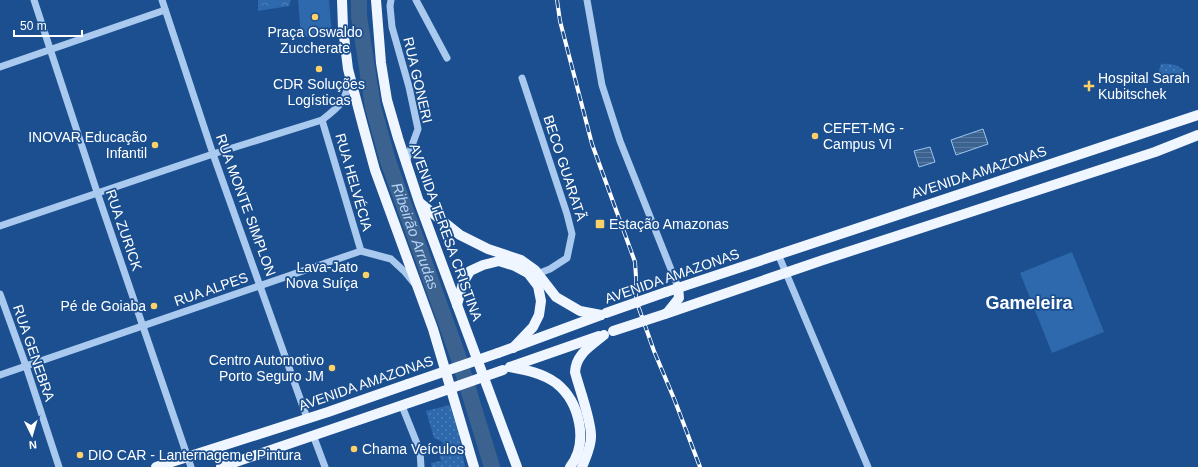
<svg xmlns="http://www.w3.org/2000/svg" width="1198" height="467" font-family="Helvetica,sans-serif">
  <defs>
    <pattern id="grass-dots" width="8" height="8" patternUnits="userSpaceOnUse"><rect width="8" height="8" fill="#2e69ad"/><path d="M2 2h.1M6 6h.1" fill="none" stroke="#4d80b9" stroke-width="1.8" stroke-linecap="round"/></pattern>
    <pattern id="forest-crowns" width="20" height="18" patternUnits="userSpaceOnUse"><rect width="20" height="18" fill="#2e69ad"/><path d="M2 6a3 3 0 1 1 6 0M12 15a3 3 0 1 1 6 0" fill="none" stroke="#4d80b9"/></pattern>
    <pattern id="water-rules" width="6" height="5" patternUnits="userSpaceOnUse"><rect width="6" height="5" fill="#3c6290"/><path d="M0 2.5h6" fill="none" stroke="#597aa1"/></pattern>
  </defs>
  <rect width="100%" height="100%" fill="#1b4f8f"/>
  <g fill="url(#grass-dots)">
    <path d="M1161,64C1171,63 1178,65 1185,71L1187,77L1178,84L1166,81L1159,75V70Z"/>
    <polygon points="450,405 459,435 465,467 432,467 431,463 441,461 437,446 443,444 443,442 434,438 426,411"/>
  </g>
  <polygon fill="url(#forest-crowns)" points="258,0 291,0 289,6 258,11"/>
  <g fill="#2e69ad">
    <polygon points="298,0 329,0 332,35 301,37"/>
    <polygon points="1072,252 1104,332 1052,353 1020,273"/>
  </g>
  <g fill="url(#water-rules)" stroke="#9cc4f0">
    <polygon points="983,129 988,144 956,155 951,140"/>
    <polygon points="930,147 935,162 919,167 914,151"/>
  </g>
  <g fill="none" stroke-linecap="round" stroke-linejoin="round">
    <path stroke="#3c6290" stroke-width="16" id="s1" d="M359,0V16L373,107L388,161L458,356L492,467"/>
    <g stroke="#a9c9ee" stroke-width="7">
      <polyline points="34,0 97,192 191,467"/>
      <polyline points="162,0 213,154 307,418"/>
      <polyline points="391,0 390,6 392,27 409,87 418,129 406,162"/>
      <polyline points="416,0 447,58"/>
      <polyline points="587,0 602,85 620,141 678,287"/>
      <polyline points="0,67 165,10"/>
      <polyline points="522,78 567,214 572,234 567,258 550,269 537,274"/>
      <polyline points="322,120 361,251"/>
      <path d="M0,226L213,154L322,120C339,107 348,100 348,78"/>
      <polyline points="778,254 868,467"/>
      <polyline points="0,294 26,366 59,467"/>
      <polyline points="0,375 361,251 391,259 405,272 414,283"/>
      <polyline points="402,406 420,451 421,467"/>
      <polyline points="313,435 325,467"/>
    </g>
    <g stroke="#f0f6ff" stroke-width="10">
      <polyline points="342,0 343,28 348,69 363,126 375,170 433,329 474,467"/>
      <polyline points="376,0 381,63 387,100 398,138 419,202 517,467"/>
      <polyline points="420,203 460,235 488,249 521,260 535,270 556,297 580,311 601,315"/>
      <polyline points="666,292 1198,115"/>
      <polyline points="457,305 463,283 470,271 483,265 499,261 515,266 528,273 538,286 541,301 539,315 533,327 513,348"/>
      <polyline points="667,313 679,298 678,287"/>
      <polyline points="665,314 823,260 1155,152 1198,135"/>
      <polyline points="498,353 601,315"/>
      <path d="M510,367C526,370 542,373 556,383C580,402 589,443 570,467"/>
      <polyline points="510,367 599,336"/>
      <polyline points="156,467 328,412 408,384"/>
      <polyline points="221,467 432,395"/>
      <path d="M582,467C586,457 591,447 591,437C592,422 579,388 575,372C576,354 591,346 604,335"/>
    </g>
    <g stroke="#fff" stroke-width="4">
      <polyline id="rail" points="557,0 560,21 592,144 635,262 636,277 636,300 654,351 675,401 700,467"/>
    </g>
    <use href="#rail" stroke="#1b4f8f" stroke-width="2.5" stroke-dasharray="8" stroke-linecap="butt"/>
    <g stroke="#f0f6ff" stroke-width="10">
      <polyline points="606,313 666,292"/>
      <polyline points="613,331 665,314"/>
      <polyline points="408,384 498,353"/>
      <polyline points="432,395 503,370"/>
    </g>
  </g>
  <g fill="#ffd166" stroke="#1b4f8f" stroke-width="1.5">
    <circle cx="315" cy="17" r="4"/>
    <circle cx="319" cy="69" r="4"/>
    <path d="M1087 80h4v4h4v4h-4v4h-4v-4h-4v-4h4z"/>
    <circle cx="815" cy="136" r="4"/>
    <circle cx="155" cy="145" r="4"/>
    <rect x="595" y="219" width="10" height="10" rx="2"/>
    <circle cx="366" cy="275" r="4"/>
    <circle cx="154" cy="306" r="4"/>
    <circle cx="332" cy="368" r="4"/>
    <circle cx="354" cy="449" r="4"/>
    <circle cx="80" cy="455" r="4"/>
  </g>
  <g text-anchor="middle" stroke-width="3.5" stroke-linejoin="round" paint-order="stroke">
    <g font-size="14" fill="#fff" stroke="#1b4f8f" text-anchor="start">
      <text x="315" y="37" text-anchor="middle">Praça Oswaldo<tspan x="315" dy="16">Zuccherate</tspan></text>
      <text x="1098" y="83">Hospital Sarah<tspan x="1098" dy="16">Kubitschek</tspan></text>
      <text x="319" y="89" text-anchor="middle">CDR Soluções<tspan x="319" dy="16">Logísticas</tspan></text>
      <text x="823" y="133">CEFET-MG -<tspan x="823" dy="16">Campus VI</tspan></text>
      <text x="147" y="142" text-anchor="end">INOVAR Educação<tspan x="147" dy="16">Infantil</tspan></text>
      <text x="609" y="229">Estação Amazonas</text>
      <text x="358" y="272" text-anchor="end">Lava-Jato<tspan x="358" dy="16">Nova Suíça</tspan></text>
      <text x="146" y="311" text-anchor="end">Pé de Goiaba</text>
      <text x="324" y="365" text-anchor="end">Centro Automotivo<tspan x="324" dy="16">Porto Seguro JM</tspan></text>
      <text x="362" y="454">Chama Veículos</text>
      <text x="88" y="460">DIO CAR - Lanternagem e Pintura</text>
    </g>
    <g font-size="14" fill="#fff" stroke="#1b4f8f">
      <text transform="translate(418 80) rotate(77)" y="5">RUA GONERI</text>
      <text transform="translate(565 168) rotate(72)" y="5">BECO GUARATÃ</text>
      <text transform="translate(979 172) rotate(-18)" y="5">AVENIDA AMAZONAS</text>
      <text transform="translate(354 182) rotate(74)" y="5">RUA HELVÉCIA</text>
      <text transform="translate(246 205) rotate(70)" y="5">RUA MONTE SIMPLON</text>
      <text transform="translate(124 230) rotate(71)" y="5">RUA ZURICK</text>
      <text transform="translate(446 232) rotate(70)" y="5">AVENIDA TERESA CRISTINA</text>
      <text transform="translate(672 276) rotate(-19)" y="5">AVENIDA AMAZONAS</text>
      <text transform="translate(211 289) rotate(-19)" y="5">RUA ALPES</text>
      <text transform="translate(34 353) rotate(71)" y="5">RUA GENEBRA</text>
      <text transform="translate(366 383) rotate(-19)" y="5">AVENIDA AMAZONAS</text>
    </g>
    <g font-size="15" font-style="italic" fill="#b5d3f5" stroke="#1b4f8f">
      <text dy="5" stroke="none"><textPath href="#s1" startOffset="244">Ribeirão Arrudas</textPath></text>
    </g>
    <g font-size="18" font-weight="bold" fill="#fff" stroke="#1b4f8f">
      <text x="1029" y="309">Gameleira</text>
    </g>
  </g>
  <g transform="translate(32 435) rotate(175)" stroke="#1b4f8f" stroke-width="3" paint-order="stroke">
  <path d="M0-3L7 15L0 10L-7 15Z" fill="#ffffff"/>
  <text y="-6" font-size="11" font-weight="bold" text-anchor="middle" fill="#ffffff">N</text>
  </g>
  <path d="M14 30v6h68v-6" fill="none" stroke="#ffffff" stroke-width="2"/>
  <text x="20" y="30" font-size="12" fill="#ffffff" stroke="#1b4f8f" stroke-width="3" paint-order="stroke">50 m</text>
</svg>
